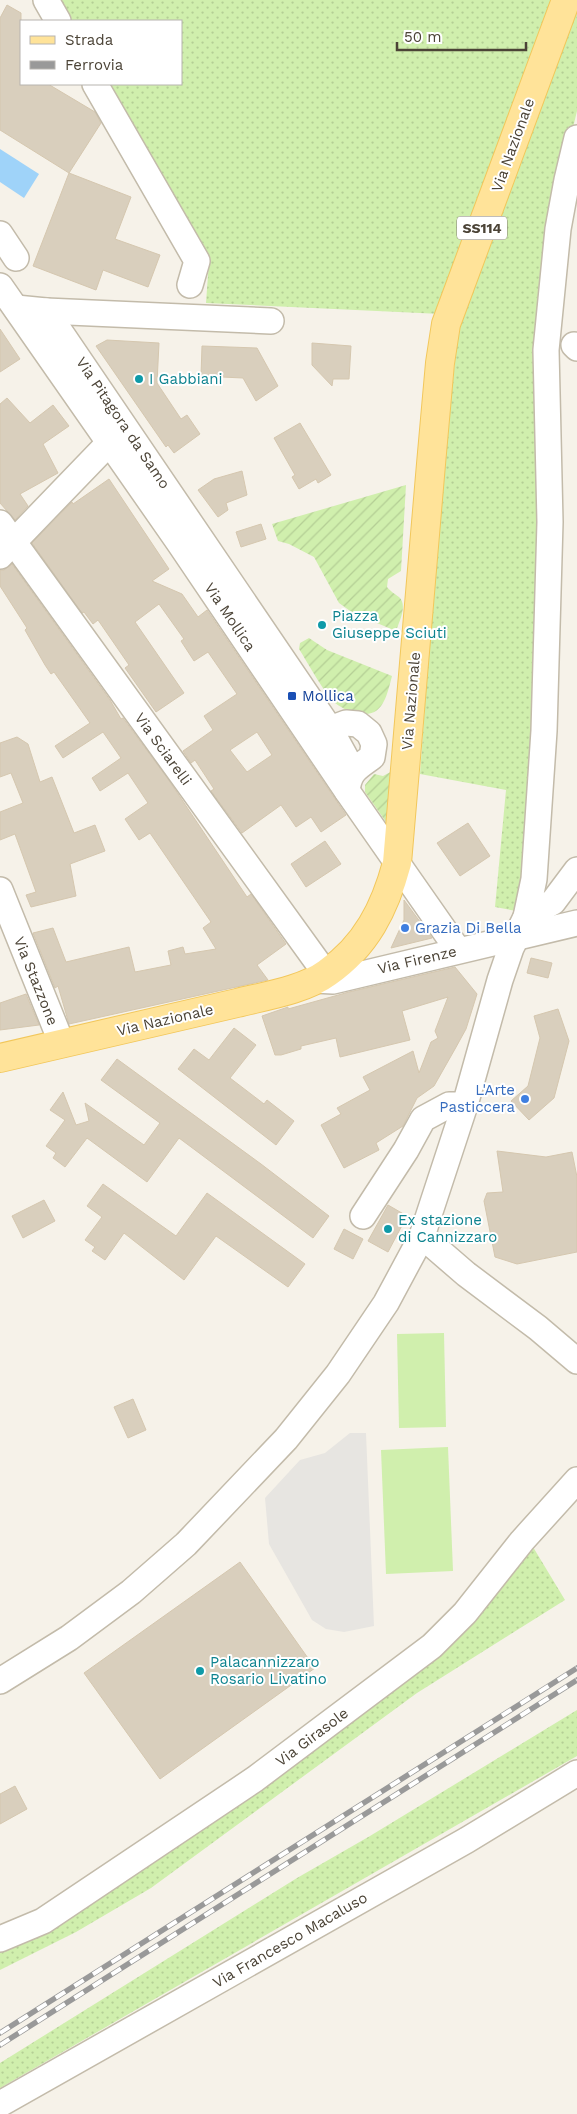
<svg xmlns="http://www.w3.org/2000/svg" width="577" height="2114" font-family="'Work Sans',sans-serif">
  <defs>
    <pattern id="grass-dots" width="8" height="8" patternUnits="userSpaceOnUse" patternTransform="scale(1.25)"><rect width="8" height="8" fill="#d0efad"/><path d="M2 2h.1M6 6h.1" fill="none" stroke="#b4ce95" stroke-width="1.8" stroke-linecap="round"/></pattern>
    <pattern id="garden-furrows" width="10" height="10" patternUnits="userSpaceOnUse" patternTransform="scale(1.25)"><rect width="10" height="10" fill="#d0efad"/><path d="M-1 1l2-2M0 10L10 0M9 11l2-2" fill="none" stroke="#b4ce95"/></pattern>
  </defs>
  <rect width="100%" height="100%" fill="#f6f2e9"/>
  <g fill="url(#grass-dots)">
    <polygon points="58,0 555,0 441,314 206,303 209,261 106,84 181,84 181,21 69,21"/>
    <polygon points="577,1 577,111 553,210 531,829 516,911 495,907 506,790 420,774 438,526 458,331 483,255"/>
    <polygon points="533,1547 565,1600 417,1693 151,1888 76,1932 0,1970 0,1951 58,1924 136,1874 274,1781 435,1655"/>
    <polygon points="577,1710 577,1756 0,2088 0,2063 297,1878 370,1836"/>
  </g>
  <g fill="url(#garden-furrows)">
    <path d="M406,485L401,571L388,579L387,587C391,592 394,593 399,597C408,605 399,622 396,631L353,613L339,603L314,557L289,544L278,541L272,524Z"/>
    <path d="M309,638L327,650L392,676C387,695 383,719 358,713C349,711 340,708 333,701C323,691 308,663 299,649L300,643Z"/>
    <polygon points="398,768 391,829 365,792 365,785 374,774 383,776"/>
  </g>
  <g fill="#d0efad">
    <polygon points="444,1333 446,1427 399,1428 397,1334"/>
    <polygon points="448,1447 453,1571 386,1574 381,1450"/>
  </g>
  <polygon fill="#e7e5e1" points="350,1433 366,1433 374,1626 344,1632 326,1629 312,1620 269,1544 265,1498 300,1460 325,1453"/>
  <polygon fill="#9fd3f9" points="0,149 39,174 24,198 0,182"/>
  <g fill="#d9cfbd" stroke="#d5c7af" fill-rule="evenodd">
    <polygon points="7,5 21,13 21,84 48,84 95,112 101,123 69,173 0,130 0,18"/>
    <polygon points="69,173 131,197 115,239 160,255 148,287 103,270 96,290 33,266"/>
    <polygon points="0,329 20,359 0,372"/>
    <polygon points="107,340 159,343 157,383 181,419 187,415 200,434 174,453 168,445 166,447 96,346"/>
    <polygon points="312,343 351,346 349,379 333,379 332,386 312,365"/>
    <polygon points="202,346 257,348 278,386 256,401 243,378 201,376"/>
    <polygon points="7,398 30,423 53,405 69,426 43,444 58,473 20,494 28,506 15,520 0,503 0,404"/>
    <polygon points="300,423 331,475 318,483 316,479 299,489 292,477 295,475 274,438"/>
    <polygon points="242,471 247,495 226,503 228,510 218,517 198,490 214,479"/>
    <path d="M109,479L169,569L152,581L182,594L198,617L207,610L346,815L321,832L311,817L296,827L281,805L242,833L211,791L214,789L195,760L191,763L183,751L213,730L204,716L237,694L208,652L194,661L181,641L184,639L159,604L135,622L184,693L156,712L125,668L129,665L98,620L93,624L84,612L82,613L32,543L72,502L73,504ZM257,732L272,755L247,772L230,750Z"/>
    <polygon points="261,524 266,539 241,547 236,532"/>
    <polygon points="12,564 110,700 121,719 123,718 168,779 247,897 251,894 286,944 257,965 268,980 69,1024 58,986 55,988 33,933 53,928 66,962 129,947 135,972 171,965 168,951 183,947 185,954 216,949 203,928 211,922 150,833 139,840 125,819 148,803 128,773 100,791 92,778 121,758 103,732 63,758 55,746 90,723 54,672 51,674 45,665 25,630 27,628 0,586 0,570 4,570"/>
    <polygon points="17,737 28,744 40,782 52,777 74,833 95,825 105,851 70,864 76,896 31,907 26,895 36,892 15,834 0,840 0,812 23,803 11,773 0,777 0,743"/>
    <polygon points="468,823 490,856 460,876 437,843"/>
    <polygon points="325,841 341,864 306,887 291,864"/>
    <polygon points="404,900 432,938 391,948 404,920"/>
    <polygon points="531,958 552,963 548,978 527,973"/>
    <polygon points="455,967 477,994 466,1029 455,1049 434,1086 417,1098 403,1126 376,1143 379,1150 344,1168 321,1125 341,1114 337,1108 370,1090 363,1077 413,1051 419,1073 431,1042 438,1038 435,1031 448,997 402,1011 410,1040 340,1057 336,1038 301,1046 301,1049 281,1055 275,1055 262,1016 288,1007 288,1009 349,992"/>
    <polygon points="26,994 39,1025 0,1030 0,1003"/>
    <polygon points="558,1009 569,1041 554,1098 529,1120 511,1101 528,1086 540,1038 534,1016"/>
    <polygon points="234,1028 256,1045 230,1078 264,1104 267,1100 294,1121 276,1145 178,1069 194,1049 209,1060"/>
    <polygon points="117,1059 261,1164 329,1216 313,1238 179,1138 147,1182 87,1138 65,1167 53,1158 56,1153 46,1146 65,1120 50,1110 63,1092 76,1125 89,1121 85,1103 144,1145 160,1123 101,1080"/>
    <polygon points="497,1151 546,1157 572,1152 577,1177 577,1252 517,1264 495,1257 484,1201 487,1193 503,1192"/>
    <polygon points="103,1184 176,1236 207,1193 305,1264 288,1287 216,1236 184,1280 124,1233 105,1260 92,1251 95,1247 85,1240 102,1217 87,1206"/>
    <polygon points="44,1200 55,1221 23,1238 12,1216"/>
    <polygon points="388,1205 407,1216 388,1252 368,1241"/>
    <polygon points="344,1229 363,1239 353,1259 334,1249"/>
    <polygon points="133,1399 146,1430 128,1438 114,1407"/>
    <polygon points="240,1562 315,1668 160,1779 84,1673"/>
    <polygon points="15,1786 27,1809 0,1824 0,1794"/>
  </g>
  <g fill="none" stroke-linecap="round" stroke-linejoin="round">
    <g stroke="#c3bbaa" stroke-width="28">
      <g id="minor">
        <polyline points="46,0 58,21"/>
        <polyline points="95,84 197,261 190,285"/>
        <polyline points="0,234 16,258"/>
        <polyline points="0,286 180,544 347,791 458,950"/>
        <polyline points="16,308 46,311 330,729 315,741"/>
        <polyline points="46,311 271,321"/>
        <polyline points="574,345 577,348"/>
        <polyline points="0,523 326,974"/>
        <polyline points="0,556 109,443"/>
        <path d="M347,791C349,771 357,768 372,757L374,744L369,733L358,724L346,723L330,729L353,771"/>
        <polyline points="0,890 62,1044"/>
        <polyline points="526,917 553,902 577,870"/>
        <polyline points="315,980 333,981 577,923"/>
        <polyline points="363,1216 406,1150 423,1119 449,1105 465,1105"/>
        <polyline points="422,1236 466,1274 538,1328 577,1361"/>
        <polyline points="0,1681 69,1638 131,1592 186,1544 286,1439 338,1374 386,1303 422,1236 465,1105 500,980 511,948 526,917 534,879 544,731 550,522 546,350 558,229 567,180 577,138"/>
        <polyline points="0,1939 43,1921 255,1779 432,1646 465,1613 522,1541 577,1480"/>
        <polyline points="0,2104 467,1840 577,1773"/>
      </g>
    </g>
    <g stroke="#f2c75b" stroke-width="30">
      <path id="major" d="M0,1058C79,1040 158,1022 237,1003C265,996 304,990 327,973C366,946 385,908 397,863L431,464L440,363L446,324L566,0"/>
    </g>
    <use href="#minor" stroke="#fff" stroke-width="25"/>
    <use href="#major" stroke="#ffe399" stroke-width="28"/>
    <g stroke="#999" stroke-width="5.5">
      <g id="rail">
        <polyline points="0,2033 577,1668"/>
        <polyline points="0,2045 577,1680"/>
      </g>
    </g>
    <use href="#rail" stroke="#fff" stroke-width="4" stroke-dasharray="11" stroke-linecap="butt"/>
  </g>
  <g fill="#0f9aa8" stroke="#fff" stroke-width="2">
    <circle cx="139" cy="379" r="5"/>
    <circle cx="322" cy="625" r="5"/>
    <circle cx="388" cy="1229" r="5"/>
    <circle cx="200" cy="1671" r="5"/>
  </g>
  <rect fill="#1a4fb4" stroke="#fff" stroke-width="2" x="287" y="691" width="10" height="10" rx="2.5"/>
  <g fill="#3f7fe0" stroke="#fff" stroke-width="2">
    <circle cx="405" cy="928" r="5"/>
    <circle cx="525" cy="1099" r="5"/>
  </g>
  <g text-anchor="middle" stroke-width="4" stroke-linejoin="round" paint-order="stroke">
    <rect fill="#fff" stroke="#817b72" stroke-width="1" x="457" y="216.5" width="50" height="23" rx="4"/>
    <g font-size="14" font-weight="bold" fill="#4b4336">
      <text x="482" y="233">SS114</text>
    </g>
    <g font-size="15" fill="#4b4336" stroke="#fff">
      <text transform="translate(513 145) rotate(-70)" y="5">Via Nazionale</text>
      <text transform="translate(123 423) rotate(56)" y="5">Via Pitagora da Samo</text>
      <text transform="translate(230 617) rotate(56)" y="5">Via Mollica</text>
      <text transform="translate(411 701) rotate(-85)" y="5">Via Nazionale</text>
      <text transform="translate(163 749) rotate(54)" y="5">Via Sciarelli</text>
      <text transform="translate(417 960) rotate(-13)" y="5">Via Firenze</text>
      <text transform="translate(36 981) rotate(68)" y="5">Via Stazzone</text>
      <text transform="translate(165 1020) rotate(-13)" y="5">Via Nazionale</text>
      <text transform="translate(312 1737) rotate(-37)" y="5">Via Girasole</text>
      <text transform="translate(290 1940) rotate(-30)" y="5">Via Francesco Macaluso</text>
    </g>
    <g font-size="15" fill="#0d838f" stroke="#fff" text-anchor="start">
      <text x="149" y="384">I Gabbiani</text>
      <text x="332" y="621">Piazza<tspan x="332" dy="17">Giuseppe Sciuti</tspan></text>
      <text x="398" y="1225">Ex stazione<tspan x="398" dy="17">di Cannizzaro</tspan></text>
      <text x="210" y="1667">Palacannizzaro<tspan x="210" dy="17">Rosario Livatino</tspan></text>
    </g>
    <g font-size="15" fill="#164399" stroke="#fff" text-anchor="start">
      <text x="302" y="701">Mollica</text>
    </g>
    <g font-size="15" fill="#366cbe" stroke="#fff" text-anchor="start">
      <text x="415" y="933">Grazia Di Bella</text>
      <text x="515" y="1095" text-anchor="end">L'Arte<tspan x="515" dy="17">Pasticcera</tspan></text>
    </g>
  </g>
  <rect x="20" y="20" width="162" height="65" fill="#ffffff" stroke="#b7b4af"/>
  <rect x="30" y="36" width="25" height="8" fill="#ffe399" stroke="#b7b4af"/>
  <text x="65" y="45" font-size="15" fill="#4b4336">Strada</text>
  <rect x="30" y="61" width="25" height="8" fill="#999999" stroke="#b7b4af"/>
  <text x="65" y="70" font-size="15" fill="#4b4336">Ferrovia</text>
  <path d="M397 42v8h129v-8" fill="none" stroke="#4b4336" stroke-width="2.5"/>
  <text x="404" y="42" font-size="15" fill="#4b4336" stroke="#ffffff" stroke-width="4" paint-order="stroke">50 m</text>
</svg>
